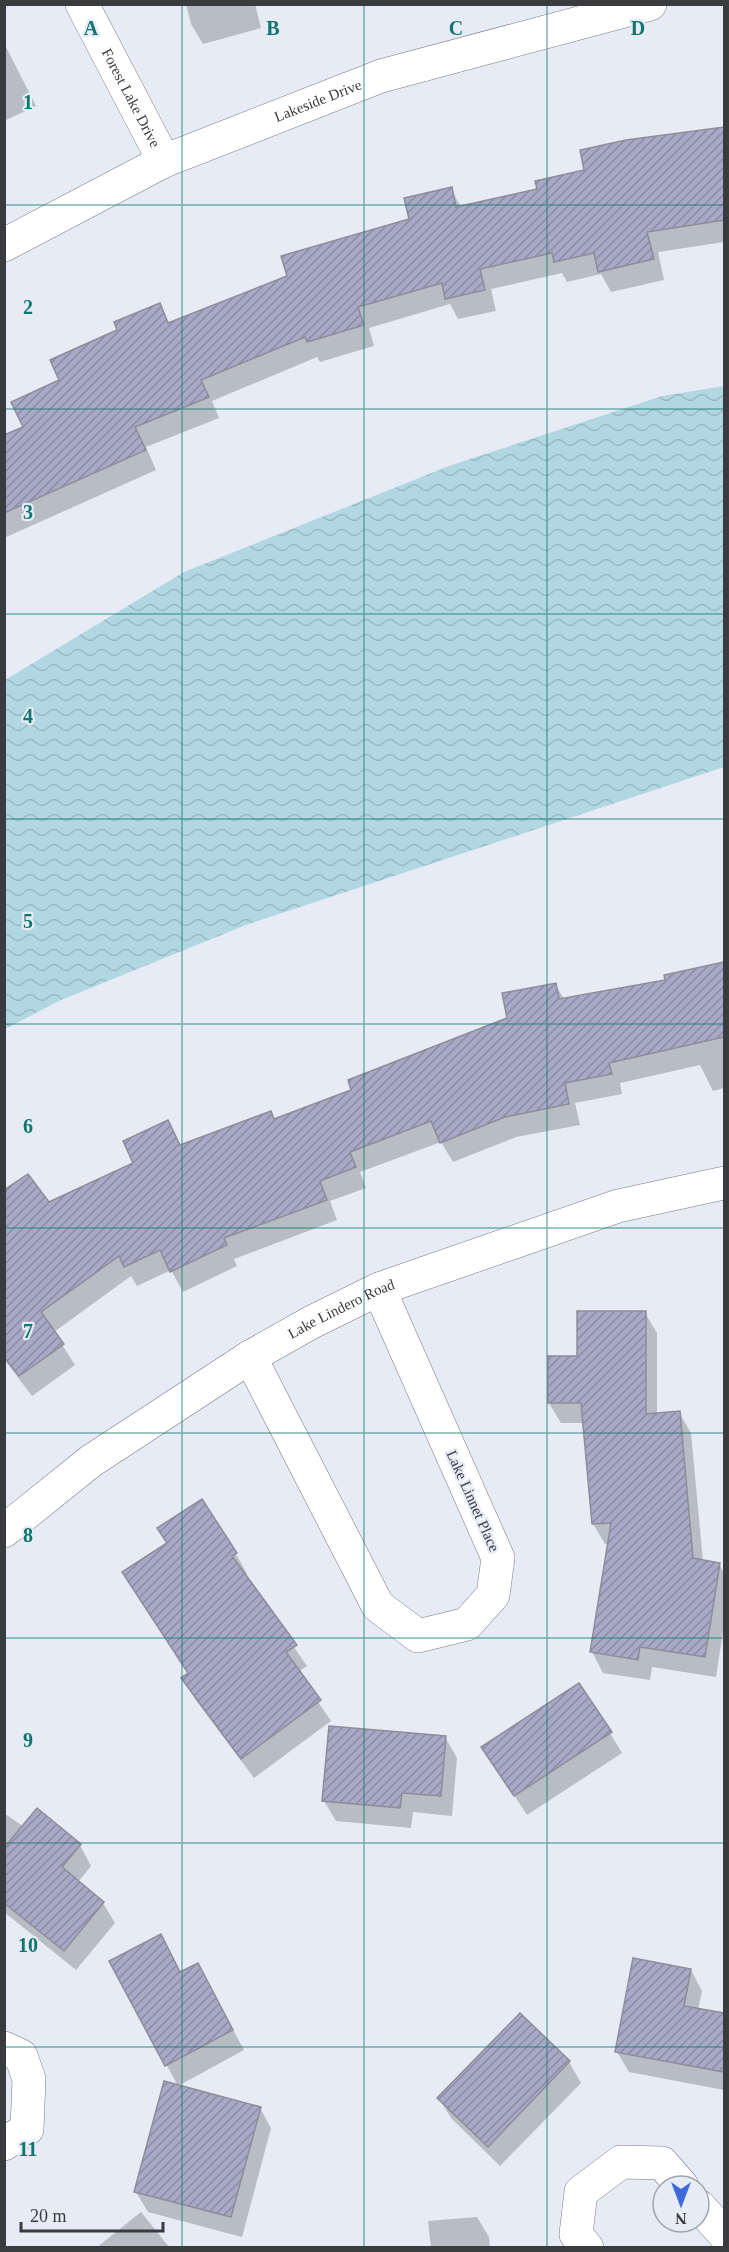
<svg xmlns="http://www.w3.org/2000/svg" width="729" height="2252" font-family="Georgia,serif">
  <defs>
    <pattern id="water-waves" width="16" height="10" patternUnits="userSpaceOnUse" patternTransform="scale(1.5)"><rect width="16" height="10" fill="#b1d7e2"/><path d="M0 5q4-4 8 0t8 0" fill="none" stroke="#99b9c3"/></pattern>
    <pattern id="building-hatch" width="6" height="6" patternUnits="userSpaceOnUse" patternTransform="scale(1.5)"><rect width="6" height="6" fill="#a8a9c7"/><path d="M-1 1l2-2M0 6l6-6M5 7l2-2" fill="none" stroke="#8a8ba3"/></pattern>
  </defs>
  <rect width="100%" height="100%" fill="#e7ebf6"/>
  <polygon fill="url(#water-waves)" points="724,386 724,767 246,925 61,1000 5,1029 5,680 184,572 449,466 662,396"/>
  <g fill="#0003">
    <polygon points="186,4 255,4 261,28 203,44 191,24"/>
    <polygon points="4,43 36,106 4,121"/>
    <polygon points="724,128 724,242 658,252 664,280 611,292 601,274 567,282 562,273 491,289 496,311 458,319 450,304 369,328 374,346 320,362 317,357 212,401 219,418 146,447 156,470 4,538 4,436 25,428 61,380 119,331 159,305 170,324 289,277 410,221 451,189 461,207 538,190 586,171 626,142"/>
    <polygon points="724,964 724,1088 713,1091 700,1065 620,1083 622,1094 575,1103 580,1125 516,1137 453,1162 441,1142 360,1172 366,1188 330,1201 337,1220 234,1259 237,1266 183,1292 171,1270 137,1286 131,1276 54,1332 75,1365 32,1396 4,1359 4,1192 48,1204 135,1164 167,1122 181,1146 274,1120 353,1091 508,1019 555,984 564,999 666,982 665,977"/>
    <polygon points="645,1313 657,1333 657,1414 679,1412 691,1433 703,1561 719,1564 724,1573 724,1625 716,1677 652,1667 650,1680 603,1673 592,1652 609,1544 605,1544 593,1524 584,1423 561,1423 549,1403 549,1357 578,1357"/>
    <polygon points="236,1554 247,1574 244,1576 307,1666 298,1672 331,1721 254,1778 195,1699 183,1678 189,1674 131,1584"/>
    <polygon points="610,1733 622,1753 527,1815 483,1747"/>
    <polygon points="445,1737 457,1758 452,1816 413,1812 411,1828 336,1821 324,1801"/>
    <polygon points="4,1813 24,1827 80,1845 91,1866 78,1882 103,1903 115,1923 76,1970 4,1912"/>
    <polygon points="111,1962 180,1973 209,1985 244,2050 178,2086"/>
    <polygon points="691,1970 702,1991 698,2010 724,2015 724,2090 629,2072 617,2052"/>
    <polygon points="520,2015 569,2062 581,2083 500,2166 451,2118 439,2098"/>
    <polygon points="260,2108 271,2128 242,2237 148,2212 136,2192"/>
    <polygon points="141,2212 170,2248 96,2248"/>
    <polygon points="477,2217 489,2237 490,2248 431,2248 428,2221"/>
  </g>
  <g fill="url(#building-hatch)" stroke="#8d8d98" stroke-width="1.5">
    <polygon points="724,127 724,220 647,232 654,259 598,272 594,253 554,262 552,253 480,269 485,290 445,299 442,283 358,307 364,325 307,342 305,337 201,380 209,397 135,427 146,450 4,513 4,435 23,427 11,402 59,380 50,360 117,330 114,322 160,303 168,323 287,276 281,256 409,219 404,198 452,187 456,207 537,189 535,181 584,170 580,150 626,140"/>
    <polygon points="724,962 724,1037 609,1063 612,1074 565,1083 569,1104 505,1117 440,1143 431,1121 350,1152 356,1167 320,1181 327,1200 224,1238 227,1245 170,1272 160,1250 124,1267 119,1256 41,1312 64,1344 19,1376 4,1357 4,1190 28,1174 49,1202 133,1163 123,1141 168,1120 180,1145 271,1111 274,1119 351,1090 348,1080 507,1018 502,993 556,983 559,999 665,980 664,975"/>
    <polygon points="577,1311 646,1311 646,1414 680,1411 693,1558 720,1563 705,1657 640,1647 638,1660 590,1652 611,1523 592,1524 581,1403 548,1403 548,1356 577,1356"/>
    <polygon points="202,1499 237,1553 232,1556 297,1645 286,1652 321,1700 241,1759 181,1678 188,1673 122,1572 167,1543 157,1528"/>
    <polygon points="579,1683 612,1732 514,1796 481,1747"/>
    <polygon points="329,1726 446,1736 441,1796 402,1793 400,1808 322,1801"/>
    <polygon points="37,1808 81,1844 62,1867 104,1902 64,1951 4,1903 4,1848"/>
    <polygon points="161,1934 180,1972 198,1963 233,2030 165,2066 109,1961"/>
    <polygon points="633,1958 691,1969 684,2006 724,2013 724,2072 615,2052"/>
    <polygon points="520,2013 570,2061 488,2147 437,2098"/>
    <polygon points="164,2081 261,2107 231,2217 134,2192"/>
  </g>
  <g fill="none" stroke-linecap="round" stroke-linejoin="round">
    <g stroke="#767984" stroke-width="34">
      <g id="minor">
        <path id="s1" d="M82,4L164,161"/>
        <path id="s2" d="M4,245L164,161L381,76L650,4"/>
        <polyline points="250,1357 378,1606 418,1636 467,1624 493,1595 498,1558 379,1289"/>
        <path id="s3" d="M4,1531L91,1461L250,1357L312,1322L379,1289L618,1206L724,1183"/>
        <polyline points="4,2048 21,2056 29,2079 27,2129 4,2144"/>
        <polyline points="699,2206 724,2234"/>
        <polyline points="587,2248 576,2234 581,2192 621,2162 662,2163 682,2186"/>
      </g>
    </g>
    <use href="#minor" stroke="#fff" stroke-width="33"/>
  </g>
  <path fill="none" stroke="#0f766e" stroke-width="1.5" stroke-opacity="0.55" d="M182,4V2248M364,4V2248M547,4V2248M4,205H724M4,409H724M4,614H724M4,819H724M4,1024H724M4,1228H724M4,1433H724M4,1638H724M4,1843H724M4,2047H724"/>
  <g text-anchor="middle" stroke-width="4.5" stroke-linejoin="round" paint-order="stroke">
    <g font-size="15" fill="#393b3f" stroke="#e7ebf6">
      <text dy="5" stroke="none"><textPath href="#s1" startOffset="106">Forest Lake Drive</textPath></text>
      <text dy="5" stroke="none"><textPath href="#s2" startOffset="346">Lakeside Drive</textPath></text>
      <text dy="5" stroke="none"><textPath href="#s3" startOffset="405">Lake Lindero Road</textPath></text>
      <text transform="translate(473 1501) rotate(66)" y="5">Lake Linnet Place</text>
    </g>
  </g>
  <g font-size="20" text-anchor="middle" font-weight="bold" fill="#0f766e" stroke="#e7ebf6" stroke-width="4.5" stroke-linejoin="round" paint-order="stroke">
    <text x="91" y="35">A</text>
    <text x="273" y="35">B</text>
    <text x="456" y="35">C</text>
    <text x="638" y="35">D</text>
    <text x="28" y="109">1</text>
    <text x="28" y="314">2</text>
    <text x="28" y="519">3</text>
    <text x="28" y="723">4</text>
    <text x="28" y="928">5</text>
    <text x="28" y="1133">6</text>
    <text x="28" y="1338">7</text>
    <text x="28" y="1542">8</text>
    <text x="28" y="1747">9</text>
    <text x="28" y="1952">10</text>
    <text x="28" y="2156">11</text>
  </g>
  <rect width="729" height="2252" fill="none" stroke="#393b3f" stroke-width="12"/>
  <g transform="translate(681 2204) rotate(180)"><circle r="28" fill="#e7ebf6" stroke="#a1a5ad" stroke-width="1.5"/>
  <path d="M0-4.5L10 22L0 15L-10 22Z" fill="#3e6adb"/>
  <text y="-9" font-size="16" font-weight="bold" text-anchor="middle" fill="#393b3f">N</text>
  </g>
  <path d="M21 2222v9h142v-9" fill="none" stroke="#393b3f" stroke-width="3"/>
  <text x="30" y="2222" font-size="18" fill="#393b3f" stroke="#e7ebf6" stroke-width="4.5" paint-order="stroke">20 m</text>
</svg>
